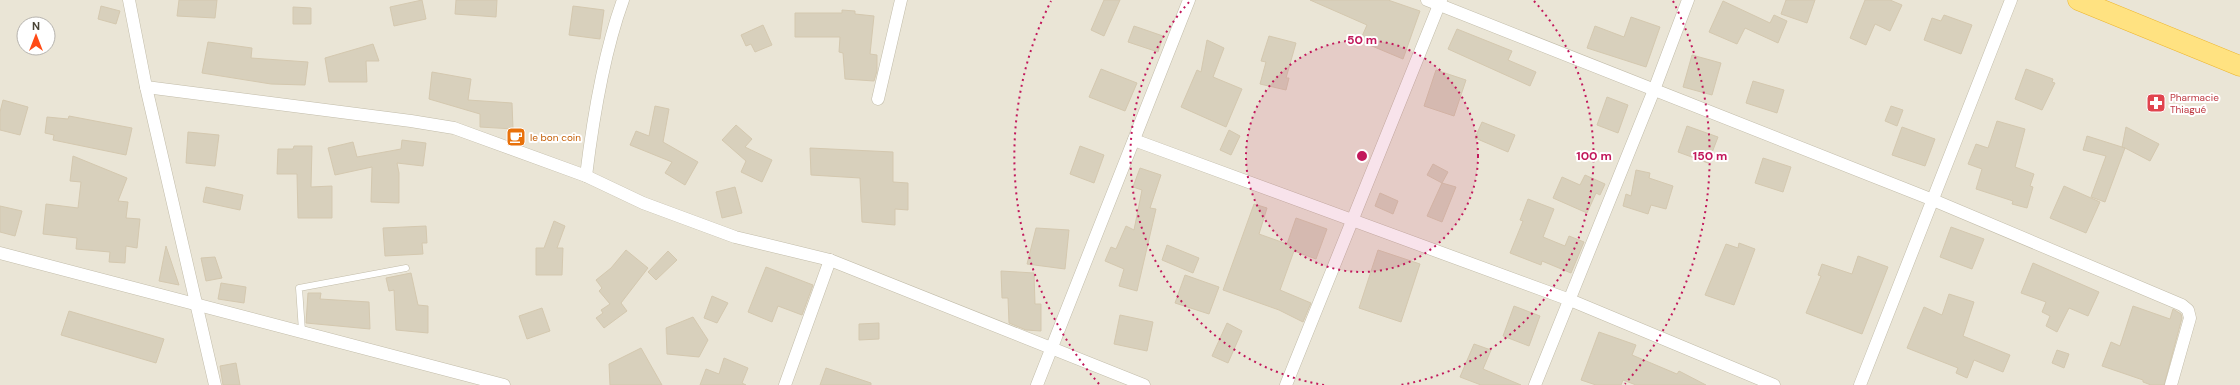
<svg xmlns="http://www.w3.org/2000/svg" width="2240" height="385" font-family="'DM Sans',sans-serif">
  <rect width="100%" height="100%" fill="#f6f3e8"/>
  <path fill="#eae5d6" fill-rule="evenodd" d="M0,0H2240V385H0ZM24,24H48V48H24Z"/>
  <g fill="#d8d0bc" stroke="#d4c8af">
    <polygon points="179,0 217,0 215,18 177,16"/>
    <polygon points="422,0 426,19 394,26 390,7"/>
    <polygon points="456,0 497,0 496,17 455,14"/>
    <polygon points="1104,0 1120,0 1104,36 1091,30"/>
    <polygon points="1310,0 1388,0 1420,11 1403,59 1360,41 1367,25"/>
    <polygon points="1786,0 1815,0 1807,23 1781,14"/>
    <polygon points="1865,0 1890,0 1902,5 1890,31 1875,24 1866,45 1850,38"/>
    <polygon points="1723,1 1770,23 1774,15 1787,21 1778,43 1745,28 1737,44 1709,32"/>
    <polygon points="101,6 120,11 116,24 98,19"/>
    <polygon points="573,6 604,10 600,39 569,35"/>
    <polygon points="293,7 311,8 311,24 293,24"/>
    <polygon points="842,10 855,11 855,14 874,16 870,54 877,55 877,71 874,81 845,79 843,53 839,52 840,37 795,37 795,13 842,13"/>
    <polygon points="1944,15 1972,25 1961,54 1924,40 1932,18 1941,21"/>
    <polygon points="1631,17 1660,27 1646,67 1587,48 1595,26 1624,37"/>
    <polygon points="763,25 772,45 755,52 751,44 746,46 741,35"/>
    <polygon points="1134,26 1163,36 1158,52 1128,42"/>
    <polygon points="1457,29 1512,51 1508,60 1536,72 1530,86 1448,49"/>
    <polygon points="1269,36 1296,43 1286,78 1289,78 1286,90 1260,84 1266,62 1261,61"/>
    <polygon points="1207,40 1224,48 1213,77 1242,89 1226,127 1181,107 1197,70 1201,72"/>
    <polygon points="208,42 252,48 251,58 308,62 305,85 271,84 202,73"/>
    <polygon points="373,44 379,61 366,61 367,82 329,82 325,58"/>
    <polygon points="1692,55 1721,63 1712,95 1683,87"/>
    <polygon points="1101,69 1137,83 1125,111 1089,97"/>
    <polygon points="2026,69 2053,79 2052,82 2055,83 2042,110 2015,99"/>
    <polygon points="1436,70 1466,80 1454,116 1424,106"/>
    <polygon points="432,72 471,79 468,100 512,103 513,129 480,127 480,114 429,99"/>
    <polygon points="1753,81 1784,90 1777,113 1746,103"/>
    <polygon points="1607,97 1628,105 1618,133 1597,125"/>
    <polygon points="3,100 28,107 20,135 0,130 0,112"/>
    <polygon points="655,106 669,109 663,142 698,162 685,185 665,173 672,162 630,145 636,131 649,136"/>
    <polygon points="1891,106 1903,110 1897,126 1885,121"/>
    <polygon points="69,116 132,128 126,155 53,140 54,135 45,133 47,117 68,119"/>
    <polygon points="1997,121 2025,129 2015,167 2034,174 2030,186 2033,187 2027,208 2012,204 2013,201 1976,189 1982,169 1968,164 1976,144 1988,148"/>
    <polygon points="1482,122 1515,135 1508,152 1475,138"/>
    <polygon points="736,125 752,139 745,147 772,160 762,182 741,172 746,161 722,140"/>
    <polygon points="1687,126 1718,137 1708,163 1678,152"/>
    <polygon points="1902,127 1935,139 1925,166 1892,155"/>
    <polygon points="2126,127 2159,144 2150,161 2125,148 2105,202 2091,197 2106,156 2083,150 2087,136 2125,148 2122,147"/>
    <polygon points="1229,130 1240,136 1231,155 1220,150"/>
    <polygon points="188,132 219,135 215,166 186,163"/>
    <polygon points="402,140 426,143 423,166 397,163 399,173 399,203 371,202 372,167 335,175 328,148 353,142 357,157 401,149"/>
    <polygon points="294,146 312,146 311,187 332,186 332,218 298,218 297,174 277,174 278,149 293,149"/>
    <polygon points="1080,146 1104,155 1094,183 1070,174"/>
    <polygon points="810,148 893,152 893,182 908,183 908,210 895,209 895,225 862,222 860,178 811,175"/>
    <polygon points="73,156 127,178 118,201 128,202 126,218 140,219 137,248 126,246 125,263 109,262 110,252 76,249 77,238 43,234 46,204 78,208 81,182 70,181"/>
    <polygon points="1763,158 1791,167 1783,192 1755,183"/>
    <polygon points="1433,164 1448,172 1442,183 1427,175"/>
    <polygon points="1140,168 1161,175 1150,208 1156,209 1137,291 1119,286 1124,269 1105,261 1111,247 1116,249 1126,226 1134,230 1142,190 1133,187"/>
    <polygon points="1636,170 1650,173 1649,178 1673,186 1666,209 1651,205 1648,214 1623,206 1626,194 1631,196"/>
    <polygon points="1585,175 1605,184 1600,195 1596,193 1587,213 1553,198 1562,177 1580,185"/>
    <polygon points="1442,183 1456,187 1442,222 1427,216"/>
    <polygon points="2064,186 2100,202 2086,233 2050,218"/>
    <polygon points="206,187 243,195 240,210 203,202"/>
    <polygon points="735,187 742,213 722,218 716,192"/>
    <polygon points="1380,193 1398,201 1393,214 1375,206"/>
    <polygon points="1528,199 1554,209 1543,237 1565,246 1569,236 1584,242 1571,273 1542,261 1541,265 1510,253 1523,221 1520,220"/>
    <polygon points="1254,204 1267,208 1259,234 1287,244 1296,218 1327,229 1316,259 1294,251 1280,290 1311,303 1303,322 1279,310 1223,290"/>
    <polygon points="0,206 22,211 15,236 0,232"/>
    <polygon points="554,221 565,226 557,248 563,248 562,275 536,275 536,248 544,248"/>
    <polygon points="426,226 427,243 422,243 423,254 385,256 383,228"/>
    <polygon points="1951,227 1984,239 1972,269 1940,257"/>
    <polygon points="1036,228 1069,230 1065,269 1027,264"/>
    <polygon points="1739,243 1755,249 1734,305 1705,295 1726,244 1738,248"/>
    <polygon points="1167,245 1199,258 1193,273 1162,260"/>
    <polygon points="166,246 179,285 159,281"/>
    <polygon points="626,250 648,268 621,303 627,311 604,328 596,318 603,313 601,310 610,304 599,291 602,288 596,280 611,268"/>
    <polygon points="1378,250 1420,264 1401,322 1359,308"/>
    <polygon points="668,251 677,260 656,280 648,272"/>
    <polygon points="1858,256 1888,267 1862,334 1806,313 1821,276 1818,275 1822,264 1852,274"/>
    <polygon points="215,257 222,278 206,281 201,258"/>
    <polygon points="2033,263 2099,292 2088,316 2069,308 2057,332 2046,326 2050,316 2042,312 2046,302 2021,293"/>
    <polygon points="766,267 813,285 802,315 778,306 772,322 748,312"/>
    <polygon points="1001,271 1034,273 1035,304 1041,304 1041,331 1026,330 1009,323 1008,298 1002,298"/>
    <polygon points="411,273 418,305 428,306 428,333 396,330 394,290 389,291 386,278"/>
    <polygon points="1185,275 1219,287 1209,314 1175,303"/>
    <polygon points="221,283 246,287 244,303 218,299"/>
    <polygon points="308,293 321,293 320,299 369,302 370,329 306,323"/>
    <polygon points="1949,294 1974,302 1963,336 2010,355 2003,372 1974,360 1967,378 1956,373 1958,368 1907,348 1924,307 1942,315"/>
    <polygon points="712,296 728,303 717,323 704,318"/>
    <polygon points="1514,306 1540,316 1529,346 1503,336"/>
    <polygon points="2133,306 2170,319 2173,309 2181,314 2182,318 2164,385 2151,385 2143,382 2143,380 2102,366 2111,342 2120,346"/>
    <polygon points="542,308 550,331 527,339 519,316"/>
    <polygon points="69,311 164,339 156,363 61,335"/>
    <polygon points="1120,315 1153,322 1147,351 1114,344"/>
    <polygon points="693,317 708,340 699,357 667,354 666,328"/>
    <polygon points="879,323 879,339 859,340 859,324"/>
    <polygon points="1227,323 1242,331 1228,363 1212,356"/>
    <polygon points="1599,332 1636,345 1632,355 1677,374 1679,371 1706,385 1636,385 1623,380 1621,385 1596,385 1581,380"/>
    <polygon points="1474,344 1491,350 1483,369 1521,385 1481,385 1460,377"/>
    <polygon points="641,348 662,385 610,385 609,364"/>
    <polygon points="2057,350 2069,354 2064,368 2052,363"/>
    <polygon points="724,358 748,368 742,383 746,385 700,385 706,369 719,374"/>
    <polygon points="236,363 240,385 223,385 220,366"/>
    <polygon points="826,368 871,383 871,385 820,385"/>
  </g>
  <g fill="none" stroke-linecap="round" stroke-linejoin="round">
    <g stroke="#c2bca9" stroke-width="7">
      <polyline id="service" points="302,331 299,288 406,268"/>
    </g>
    <g stroke="#c2bca9" stroke-width="13">
      <g id="minor">
        <polyline points="129,0 146,87 215,385"/>
        <polyline points="1427,0 1933,200 2182,305 2188,310 2190,318 2171,385"/>
        <polyline points="146,87 411,121 454,128 586,176 643,203 735,237 830,260 1144,385"/>
        <polyline points="878,99 901,0"/>
        <polyline points="1134,140 1570,300 1774,385"/>
        <path d="M586,176C593,118 603,55 623,0"/>
        <polyline points="0,253 504,385"/>
        <polyline points="785,385 830,260"/>
        <polyline points="1037,385 1189,0"/>
        <polyline points="1286,385 1441,0"/>
        <polyline points="1535,385 1654,90 1688,0"/>
        <polyline points="1860,385 2011,0"/>
      </g>
    </g>
    <g stroke="#edb52b" stroke-width="21">
      <polyline id="trunk" points="2078,0 2240,66"/>
    </g>
    <use href="#service" stroke="#fff" stroke-width="6"/>
    <use href="#minor" stroke="#fff" stroke-width="12"/>
    <use href="#trunk" stroke="#ffe281" stroke-width="20"/>
  </g>
  <circle cx="1362" cy="156" r="116" fill="#c2185b" fill-opacity=".12"/>
  <g fill="none" stroke="#c2185b" stroke-width="2" stroke-dasharray="2 4">
    <circle cx="1362" cy="156" r="116"/>
    <path d="M1324 385A232 232 0 0 1 1190 1M1534 1A232 232 0 0 1 1400 385"/>
    <path d="M1099 384A348 348 0 0 1 1051 1M1673 1A348 348 0 0 1 1625 384"/>
  </g>
  <defs>
    <g id="pharmacy-square" transform="scale(1)"><rect x="-9" y="-9" width="18" height="18" rx="4" fill="#e0444e" stroke="#fff"/><path d="M-2-6h4v4h4v4h-4v4h-4v-4h-4v-4h4Z" fill="#fff"/></g>
    <g id="cafe-square" transform="scale(1)"><rect x="-9" y="-9" width="18" height="18" rx="4" fill="#e8710a" stroke="#fff"/><path d="M-5.5-4.5H6V0H3Q3 3.5 0 3.5H-2.5Q-5.5 3.5-5.5 0ZM3-3.2v2h1.7v-2ZM-6 4.5H4V6H-6Z" fill="#fff"/></g>
  </defs>
  <g fill-rule="evenodd">
    <use href="#pharmacy-square" x="2156" y="103"/>
    <use href="#cafe-square" x="516" y="137"/>
  </g>
  <g text-anchor="middle" stroke-width="4" stroke-linejoin="round" paint-order="stroke">
    <g font-size="10" fill="#be3a42" stroke="#fff" text-anchor="start">
      <text x="2170" y="101">Pharmacie<tspan x="2170" dy="12">Thiagué</tspan></text>
    </g>
    <g font-size="10" fill="#c56008" stroke="#fff" text-anchor="start">
      <text x="530" y="141">le bon coin</text>
    </g>
  </g>
  <circle cx="1362" cy="156" r="6" fill="#c2185b" stroke="#fff" stroke-width="2"/>
  <g font-size="12" text-anchor="middle" font-weight="bold" fill="#c2185b" stroke="#fff" stroke-width="4" stroke-linejoin="round" paint-order="stroke">
    <text x="1362" y="44">50 m</text>
    <text x="1594" y="160">100 m</text>
    <text x="1710" y="160">150 m</text>
  </g>
  <g transform="translate(36 36)"><circle r="19" fill="#ffffff" stroke="#b7b4af"/>
  <path d="M0-3L7 15L0 10L-7 15Z" fill="#ff4b16"/>
  <text y="-6" font-size="11" font-weight="bold" text-anchor="middle" fill="#4a4436">N</text>
  </g>
</svg>
